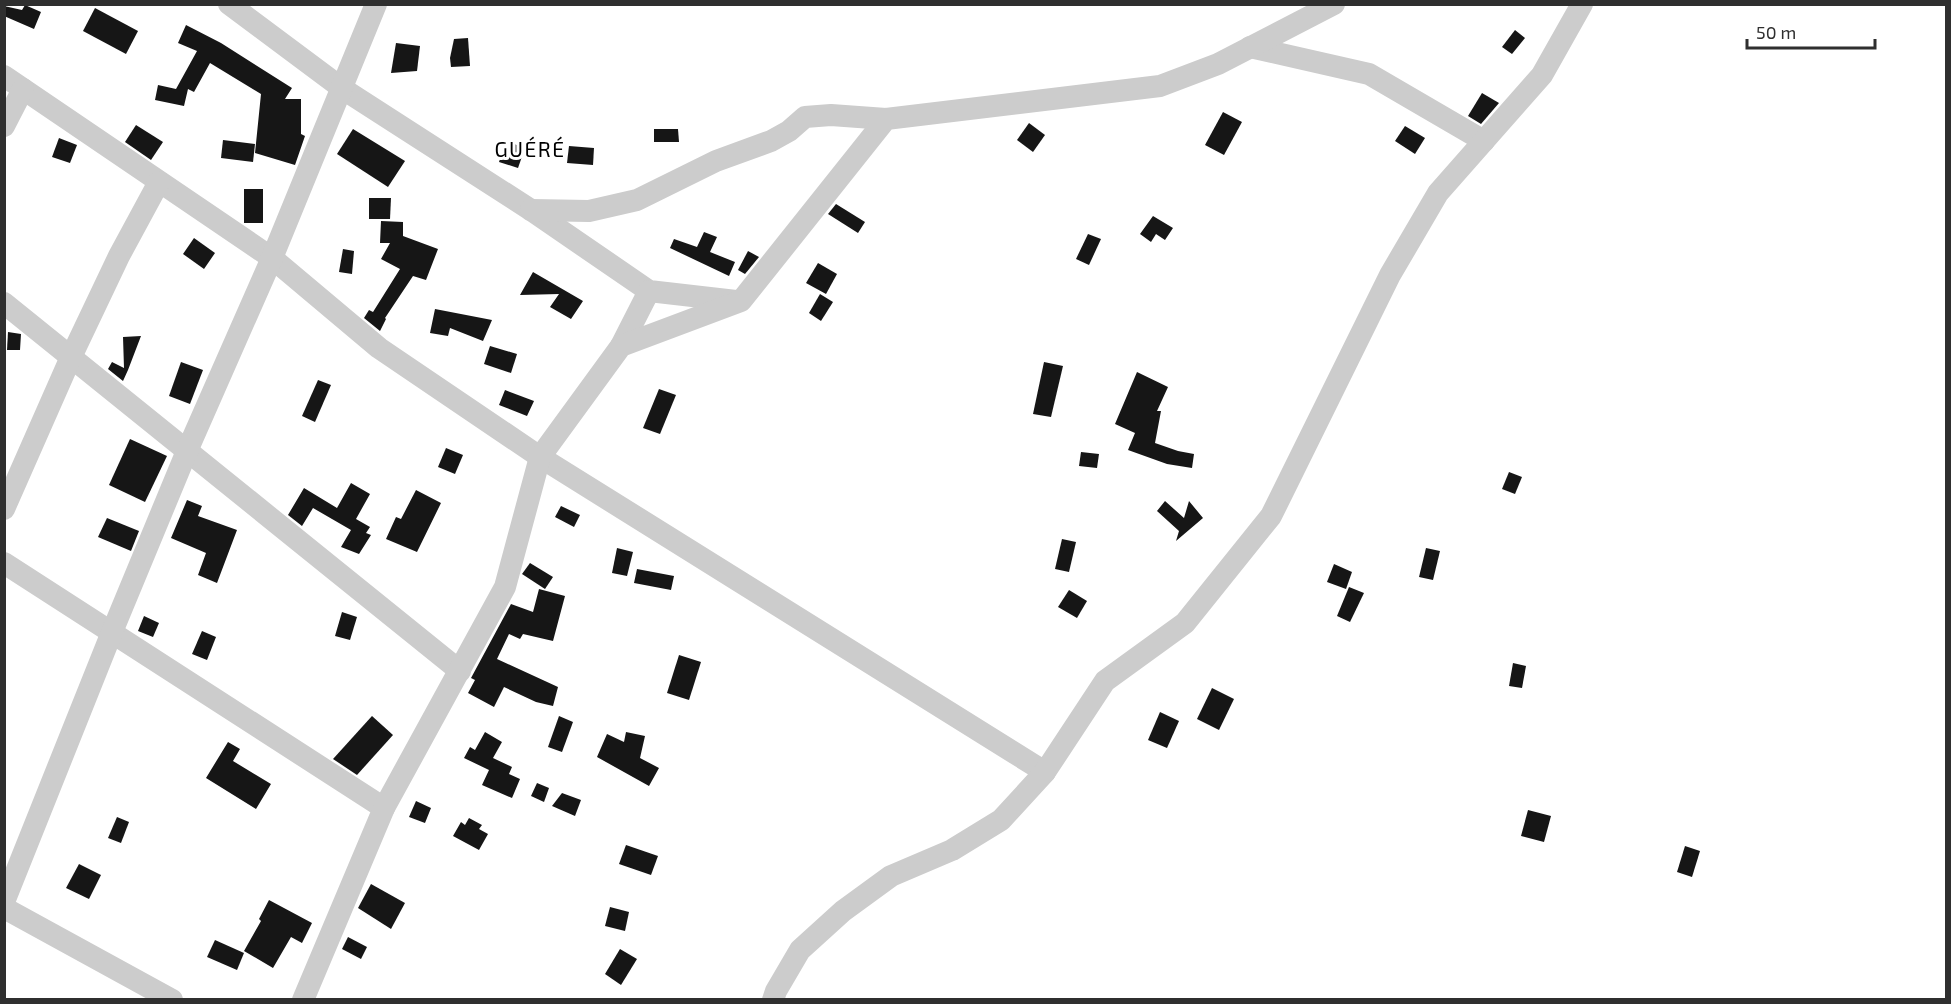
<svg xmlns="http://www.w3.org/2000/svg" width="1951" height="1004" font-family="'Exo 2',sans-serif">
  <rect width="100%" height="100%" fill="#fff"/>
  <g fill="#161616">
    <polygon points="25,5 41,12 34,29 4,16 4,6 22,10"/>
    <polygon points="95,8 138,31 126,54 83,31"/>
    <polygon points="186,25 221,43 292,88 285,99 301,99 301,134 305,136 295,165 255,153 261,94 210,63 194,92 188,89 184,106 155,100 158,85 176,89 197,51 178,43"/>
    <polygon points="1515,30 1525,38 1512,54 1502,47"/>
    <polygon points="468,38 470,66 451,67 450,58 454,39"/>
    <polygon points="396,43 420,46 417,71 391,73"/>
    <polygon points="1482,93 1499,103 1481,124 1468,116"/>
    <polygon points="1223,112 1242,122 1224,155 1205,145"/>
    <polygon points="1029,123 1045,135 1033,152 1017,140"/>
    <polygon points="136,125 163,142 151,160 125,142"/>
    <polygon points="1405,126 1425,138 1415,154 1395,141"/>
    <polygon points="353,129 405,161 388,187 337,154"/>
    <polygon points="654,129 678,129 679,142 654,142"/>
    <polygon points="59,138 77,145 70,163 52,157"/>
    <polygon points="223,140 255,144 253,162 221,158"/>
    <polygon points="506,141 525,148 518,168 499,162"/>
    <polygon points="569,146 594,148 593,165 567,163"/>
    <rect x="244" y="189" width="19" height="34"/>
    <polygon points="369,198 391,198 390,219 369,219"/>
    <polygon points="836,204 865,222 858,233 828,214"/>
    <polygon points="1153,216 1173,228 1165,240 1156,234 1151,242 1140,234"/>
    <polygon points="381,221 403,222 403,236 438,249 426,280 413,276 385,318 386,319 380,331 364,318 369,310 373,312 400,269 381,259 390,243 380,243"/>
    <polygon points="704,232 717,237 710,252 735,262 729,276 670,248 674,239 697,247"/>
    <polygon points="1088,234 1101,239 1089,265 1076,259"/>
    <polygon points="194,238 215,253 204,269 183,254"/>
    <polygon points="343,249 354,251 352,274 339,272"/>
    <polygon points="748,251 759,257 745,274 738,270"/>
    <polygon points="818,263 837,274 826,294 806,283"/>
    <polygon points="533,272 583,301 571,319 550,307 559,294 520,295"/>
    <polygon points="820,294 833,302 821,321 809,313"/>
    <polygon points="435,309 492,320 483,341 450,328 448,336 430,333"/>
    <polygon points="8,332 21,334 20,350 7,350"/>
    <polygon points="141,336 128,370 123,381 108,369 112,362 124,368 123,337"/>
    <polygon points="490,346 517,354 511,373 484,364"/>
    <polygon points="181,362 203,370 190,404 169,396"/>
    <polygon points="1044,362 1063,366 1051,417 1033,414"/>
    <polygon points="1137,372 1168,387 1157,411 1161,411 1155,443 1178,451 1194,454 1192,468 1167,464 1128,450 1135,433 1115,424"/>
    <polygon points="318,380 331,385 315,422 302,416"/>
    <polygon points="659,389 676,395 660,434 643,428"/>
    <polygon points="505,390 534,401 527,416 499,405"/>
    <polygon points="130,439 167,456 145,502 109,485"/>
    <polygon points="446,448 463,455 455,474 438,467"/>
    <polygon points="1081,452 1099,454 1097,468 1079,466"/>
    <polygon points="1509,472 1522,477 1515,494 1502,489"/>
    <polygon points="351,483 370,494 356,519 370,527 366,533 371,535 359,554 341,547 351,530 313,508 302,526 288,515 304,488 337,508"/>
    <polygon points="416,490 441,503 417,552 386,539 396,517 401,519"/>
    <polygon points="187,500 202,506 198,516 237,530 217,583 198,575 206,553 171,538"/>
    <polygon points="1165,501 1184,518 1189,501 1203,518 1176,541 1179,531 1157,511"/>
    <polygon points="561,506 580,515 574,527 555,517"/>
    <polygon points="107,518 139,531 131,551 98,537"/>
    <polygon points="1062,539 1076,542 1069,572 1055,569"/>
    <polygon points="617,548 633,552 627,576 612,573"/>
    <polygon points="1426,548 1440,551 1433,580 1419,577"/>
    <polygon points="530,563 553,577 545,589 522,574"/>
    <polygon points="1334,564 1352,572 1346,589 1327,582"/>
    <polygon points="637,569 674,576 671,590 634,583"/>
    <polygon points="1349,587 1364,593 1350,622 1337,616"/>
    <polygon points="539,589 565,596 553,641 523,634 520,639 509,634 497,659 558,687 553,706 536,702 504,687 494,707 468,693 475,680 471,678 511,604 533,612"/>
    <polygon points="1069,590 1087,601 1077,618 1058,607"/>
    <polygon points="342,612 357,617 350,640 335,636"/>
    <polygon points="144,616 159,623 153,637 138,631"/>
    <polygon points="202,631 216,637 207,660 192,654"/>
    <polygon points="679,655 701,662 689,700 667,693"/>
    <polygon points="1513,663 1526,666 1522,688 1509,686"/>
    <polygon points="1212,688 1234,699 1219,730 1197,719"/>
    <polygon points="1160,712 1179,721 1167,748 1148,740"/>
    <polygon points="372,716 393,735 357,775 333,759"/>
    <polygon points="559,716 573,722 562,752 548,747"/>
    <polygon points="485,732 502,742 493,758 512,767 509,774 520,779 512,798 482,785 489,770 464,758 470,747 475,750"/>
    <polygon points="626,732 645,736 640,758 659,768 649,786 597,757 607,734 624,742"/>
    <polygon points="228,742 240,749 233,761 271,784 256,809 206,778"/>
    <polygon points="537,783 549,788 544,802 531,796"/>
    <polygon points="562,793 581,800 575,816 552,806"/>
    <polygon points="416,801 431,808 425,823 409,817"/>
    <polygon points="1528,810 1551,816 1544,842 1521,836"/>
    <polygon points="117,817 129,822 121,843 108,838"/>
    <polygon points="469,818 482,825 479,829 488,834 479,850 453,836 461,822 465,825"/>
    <polygon points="626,845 658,856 651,875 619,864"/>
    <polygon points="1685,846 1700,851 1692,877 1677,872"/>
    <polygon points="79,864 101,875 89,899 66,888"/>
    <polygon points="371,884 405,903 391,929 358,908"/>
    <polygon points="269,900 312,923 302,943 291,937 273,968 244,951 261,921 259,919"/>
    <polygon points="610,907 629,912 625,931 605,926"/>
    <polygon points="348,937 367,947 361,959 342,949"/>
    <polygon points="215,940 244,953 237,970 207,957"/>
    <polygon points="620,949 637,959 621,985 605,974"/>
  </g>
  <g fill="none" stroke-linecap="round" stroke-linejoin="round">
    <g stroke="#ccc" stroke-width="22">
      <polyline points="229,4 343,89 531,210 649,291 736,301"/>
      <polyline points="1250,47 1369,74 1484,141"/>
      <polyline points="4,76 272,258 379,348 540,457 1045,772"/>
      <polyline points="4,126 23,89"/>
      <polyline points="531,210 589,211 637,200 716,161 771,141 789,131 805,117 831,115 886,119"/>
      <polyline points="4,303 460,671"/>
      <polyline points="621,346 649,291"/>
      <polyline points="4,509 71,357 119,256 159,182"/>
      <polyline points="4,563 384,808"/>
      <polyline points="4,902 112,632 187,451 272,258 376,4"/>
      <polyline points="4,908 172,1000"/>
      <polyline points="303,1000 384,808 505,587 540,457 621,346 741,301 886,119 1160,86 1218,64 1334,4"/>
      <polyline points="773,1000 776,991 800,950 843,911 891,876 952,850 1001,820 1045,772 1105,681 1185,623 1271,516 1390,275 1438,193 1542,75 1582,4"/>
    </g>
  </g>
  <g text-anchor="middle" stroke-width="6" stroke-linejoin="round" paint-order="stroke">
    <g font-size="21" letter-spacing="1.5" fill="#000" stroke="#fff">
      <text x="530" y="157">GUÉRÉ</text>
    </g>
  </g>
  <rect width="1951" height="1004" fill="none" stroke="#2f2f2f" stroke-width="12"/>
  <path d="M1747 39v9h128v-9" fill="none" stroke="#2f2f2f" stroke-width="3"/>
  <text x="1756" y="39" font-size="18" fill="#2f2f2f" stroke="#ffffff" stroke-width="4.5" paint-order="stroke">50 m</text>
</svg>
